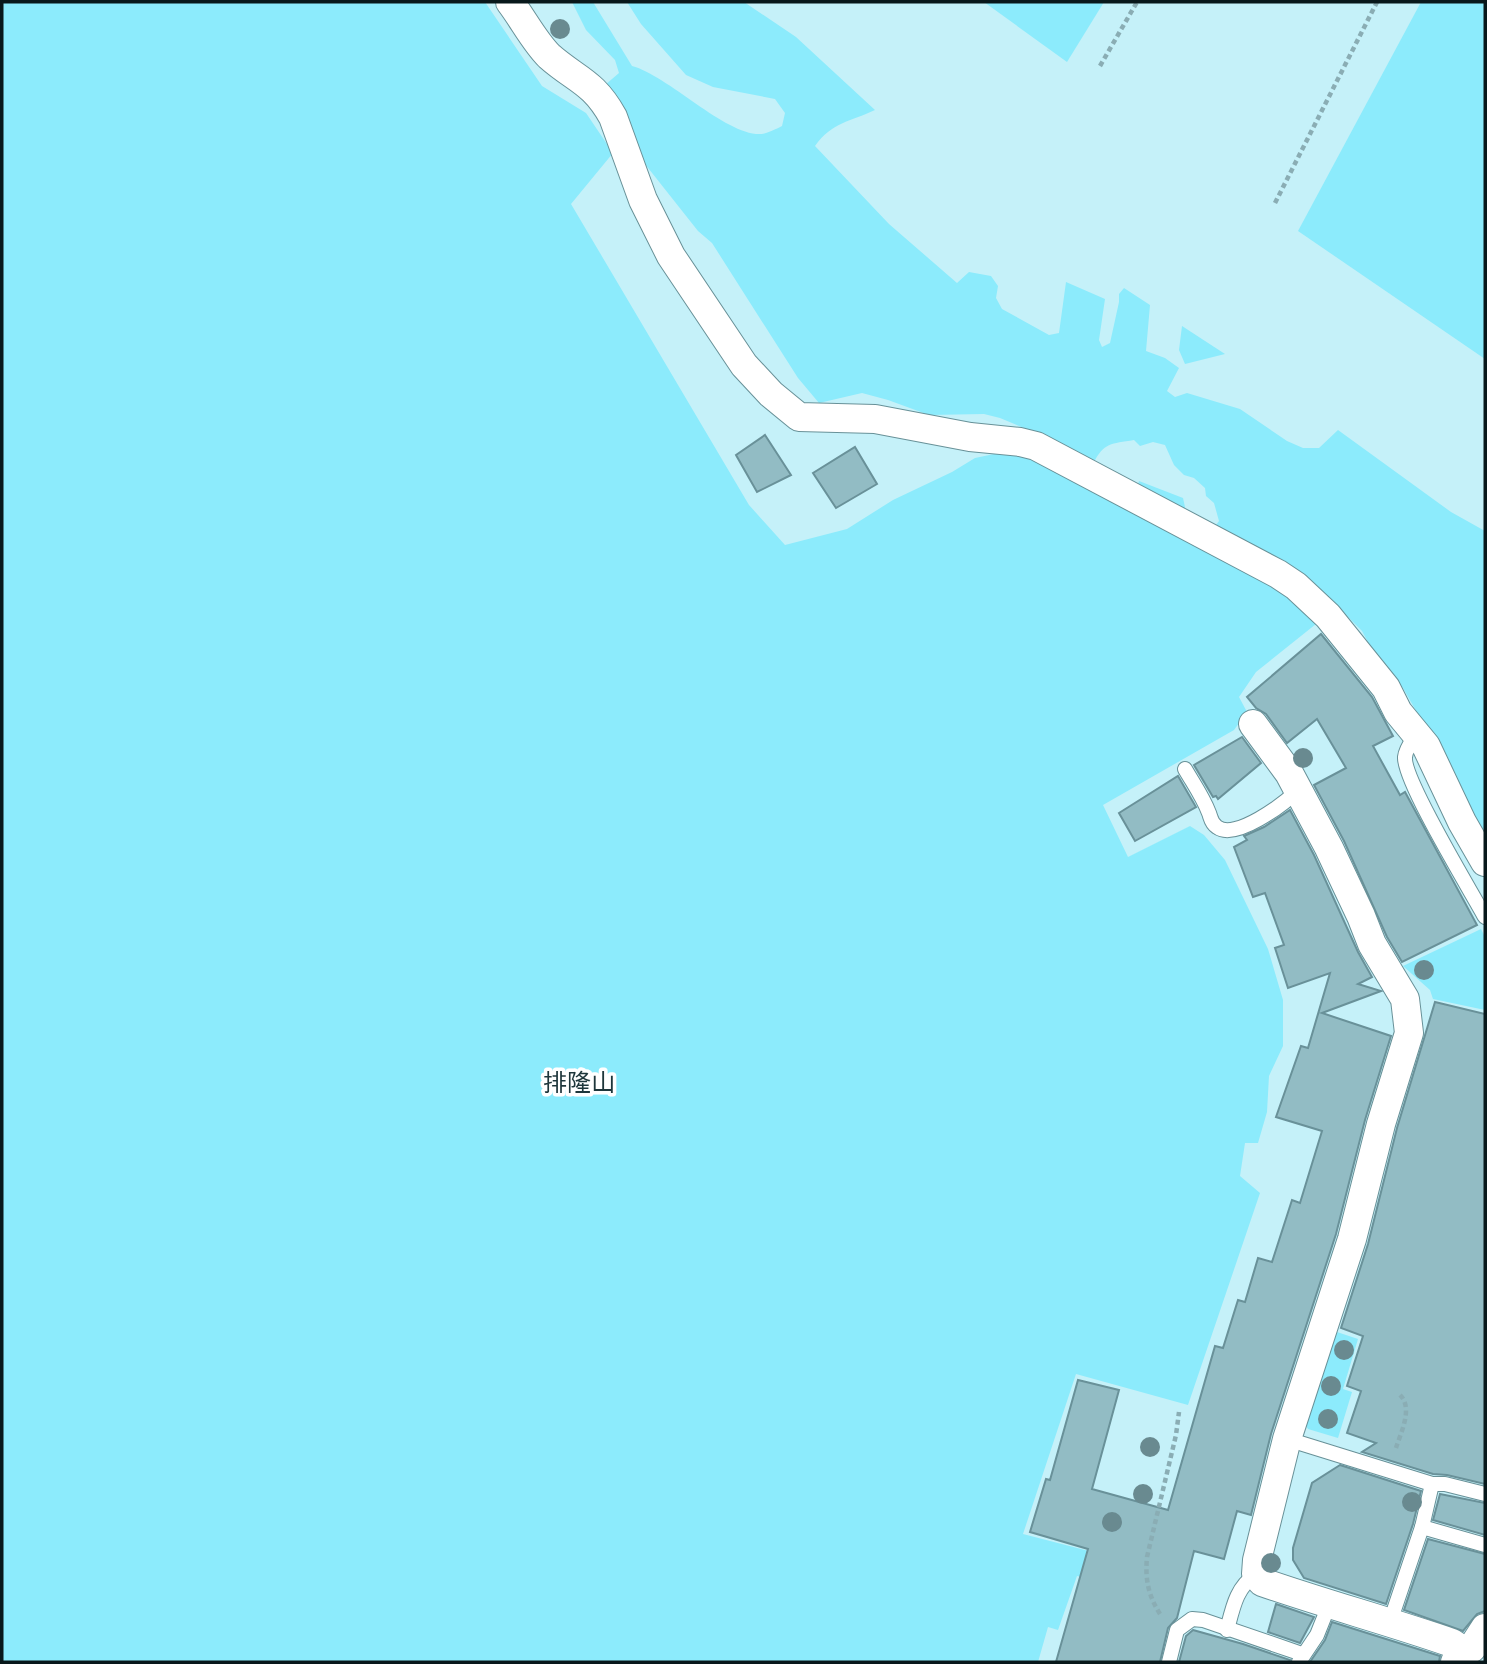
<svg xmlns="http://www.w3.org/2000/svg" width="1487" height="1664" font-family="Overpass,'Noto Sans SC',sans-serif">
  <rect width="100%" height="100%" fill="#c5f1f9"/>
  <g fill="#8cebfc">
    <polygon points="2,2 485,2 542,86 586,113 613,153 571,204 749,505 785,545 847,529 893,500 952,472 975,458 999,453 1047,461 1281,588 1316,624 1256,672 1239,697 1247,712 1234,730 1103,805 1128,857 1190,826 1204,835 1225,860 1268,949 1283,1000 1283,1046 1269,1076 1267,1112 1258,1143 1245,1143 1240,1176 1260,1193 1188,1405 1076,1374 1023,1534 1139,1564 1144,1593 1077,1576 1058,1630 1048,1627 1038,1662 2,1662"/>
    <path d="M572,2H593L632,66C669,76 727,137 762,134C768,133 776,129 782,126L785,113L775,99L713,87L686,75L641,24L627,2H744L796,37L875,110C850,122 832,122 815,146L889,224L957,283L969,272L991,276L998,286L996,298L1002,309L1049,335L1059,333L1066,282L1105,299L1099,340L1102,347L1110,343L1119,302V294L1124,288L1150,305L1146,351L1165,358L1179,368L1167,391L1175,397L1187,393L1240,409L1287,441L1303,448H1319L1338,430L1451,512L1485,531V838L1455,773L1444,760L1403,688L1378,661L1362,631L1313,582L1210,527L1216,525L1219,521L1214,503L1206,496L1205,488L1194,478L1184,475L1174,465L1165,445L1153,442L1140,446L1134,440C1111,444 1104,442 1093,464L1043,436L1000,418L984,414L929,415L888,400L862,393L819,403L798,378L712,243L698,231L641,159L605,85L619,73L615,60L586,30Z"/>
    <polygon points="984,2 1104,2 1067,62"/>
    <polygon points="1421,2 1485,2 1485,359 1298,231"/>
    <polygon points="1182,326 1225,354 1185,364 1179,350"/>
    <polygon points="1139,481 1183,498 1187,516 1137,487"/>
    <polygon points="1481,929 1485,937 1485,1010 1433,999 1430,990 1403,966"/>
    <polygon points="1334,1331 1358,1339 1343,1389 1352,1392 1338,1438 1308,1429 1305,1424"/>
  </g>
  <g fill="#92bcc4" stroke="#699199" stroke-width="2">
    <polygon points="765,435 791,475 757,492 736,455"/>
    <polygon points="855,447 877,484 836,508 813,473"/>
    <polygon points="1321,634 1372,697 1393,736 1373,746 1400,795 1405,792 1477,925 1402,962 1387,937 1344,841 1314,785 1346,768 1317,719 1287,743 1266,714 1256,708 1247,697"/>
    <polygon points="1242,737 1261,763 1218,799 1216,796 1213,797 1194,765"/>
    <polygon points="1178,776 1196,807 1135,841 1119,813"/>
    <polygon points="1290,810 1314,855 1358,952 1372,977 1358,984 1381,991 1322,1013 1391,1036 1365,1120 1336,1234 1271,1434 1251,1515 1237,1511 1224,1559 1194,1551 1177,1618 1168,1628 1160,1662 1056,1662 1088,1549 1030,1532 1046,1479 1050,1480 1078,1380 1119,1390 1092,1489 1168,1510 1215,1346 1223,1348 1238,1300 1245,1302 1258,1258 1272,1262 1292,1200 1300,1203 1322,1131 1276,1117 1301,1046 1308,1048 1330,973 1288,988 1275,948 1284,945 1265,893 1253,897 1234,847 1247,840 1244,836 1264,827"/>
    <polygon points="1435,1002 1485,1014 1485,1484 1447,1475 1433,1474 1362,1452 1376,1443 1347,1433 1361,1391 1347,1386 1363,1336 1341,1328 1368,1244 1397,1128"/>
    <polygon points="1340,1465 1421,1491 1413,1524 1386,1604 1304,1578 1293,1560 1293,1548 1312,1483"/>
    <polygon points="1440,1494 1485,1503 1485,1535 1433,1520"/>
    <polygon points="1428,1539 1485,1554 1485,1611 1477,1614 1463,1631 1404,1610"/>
    <polygon points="1276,1604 1314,1617 1300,1643 1268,1632"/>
    <polygon points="1332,1622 1440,1656 1439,1662 1310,1662 1325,1640"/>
    <polygon points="1193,1630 1243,1644 1290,1660 1289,1662 1179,1662 1186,1636"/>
  </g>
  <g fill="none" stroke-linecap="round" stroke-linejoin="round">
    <g stroke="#689198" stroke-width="16">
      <g id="service">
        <path d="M1417,733C1412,741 1406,748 1405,757C1403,780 1471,891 1485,917"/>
        <path d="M1185,769C1193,783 1203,797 1209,813C1211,818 1211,823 1217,827C1235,841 1284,804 1298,790"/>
        <polyline points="1287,1439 1432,1484 1445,1484 1485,1494"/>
        <polyline points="1422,1527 1485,1545"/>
        <polyline points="1390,1622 1422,1527 1432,1484"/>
        <path d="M1227,1630C1233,1607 1236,1588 1256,1574"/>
        <polyline points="1169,1662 1177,1630 1192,1619 1203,1620 1302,1654"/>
        <polyline points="1299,1662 1317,1635 1329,1605"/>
      </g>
    </g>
    <g stroke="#689198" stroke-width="30">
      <g id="minor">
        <path d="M510,2C523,19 534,41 549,56C576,80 593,81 613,117L643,200L671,256L744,365L771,394L799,417L875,419L970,437L1020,442L1036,446L1278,574L1296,586L1328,616L1386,688L1398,712L1426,746L1462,822L1485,862"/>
        <path d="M1253,724L1289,773L1329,848L1361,916L1372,944L1405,999L1409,1033L1381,1124L1352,1239L1287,1439L1257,1560L1256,1574L1262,1582C1325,1604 1389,1621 1452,1643L1461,1649"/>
        <polyline points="1455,1662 1461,1649 1472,1648 1485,1628"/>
      </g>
    </g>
    <g stroke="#8aadb4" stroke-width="4.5" stroke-dasharray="5 3.5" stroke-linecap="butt">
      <polyline points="1100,66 1137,2"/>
      <polyline points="1275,203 1377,2"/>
      <path d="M1396,1448C1401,1432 1414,1407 1399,1394"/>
      <path d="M1160,1614C1148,1595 1145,1579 1147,1557L1176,1435L1179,1412"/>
    </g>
    <use href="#service" stroke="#fff" stroke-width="14"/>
    <use href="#minor" stroke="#fff" stroke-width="28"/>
  </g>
  <g fill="#698a90">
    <circle cx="560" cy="29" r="10"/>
    <circle cx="1303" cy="758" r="10"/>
    <circle cx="1424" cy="970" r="10"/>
    <circle cx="1344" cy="1350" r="10"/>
    <circle cx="1331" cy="1386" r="10"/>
    <circle cx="1328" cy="1419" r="10"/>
    <circle cx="1150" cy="1447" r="10"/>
    <circle cx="1143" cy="1494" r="10"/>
    <circle cx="1412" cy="1502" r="10"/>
    <circle cx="1112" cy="1522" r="10"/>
    <circle cx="1271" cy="1563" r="10"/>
  </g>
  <g text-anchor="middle" stroke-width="7" stroke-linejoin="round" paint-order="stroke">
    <g font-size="24" fill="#1e363b" stroke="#fff">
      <text x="579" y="1091">排隆山</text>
    </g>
  </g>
  <rect width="1487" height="1664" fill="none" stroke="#08181b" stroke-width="7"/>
</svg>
